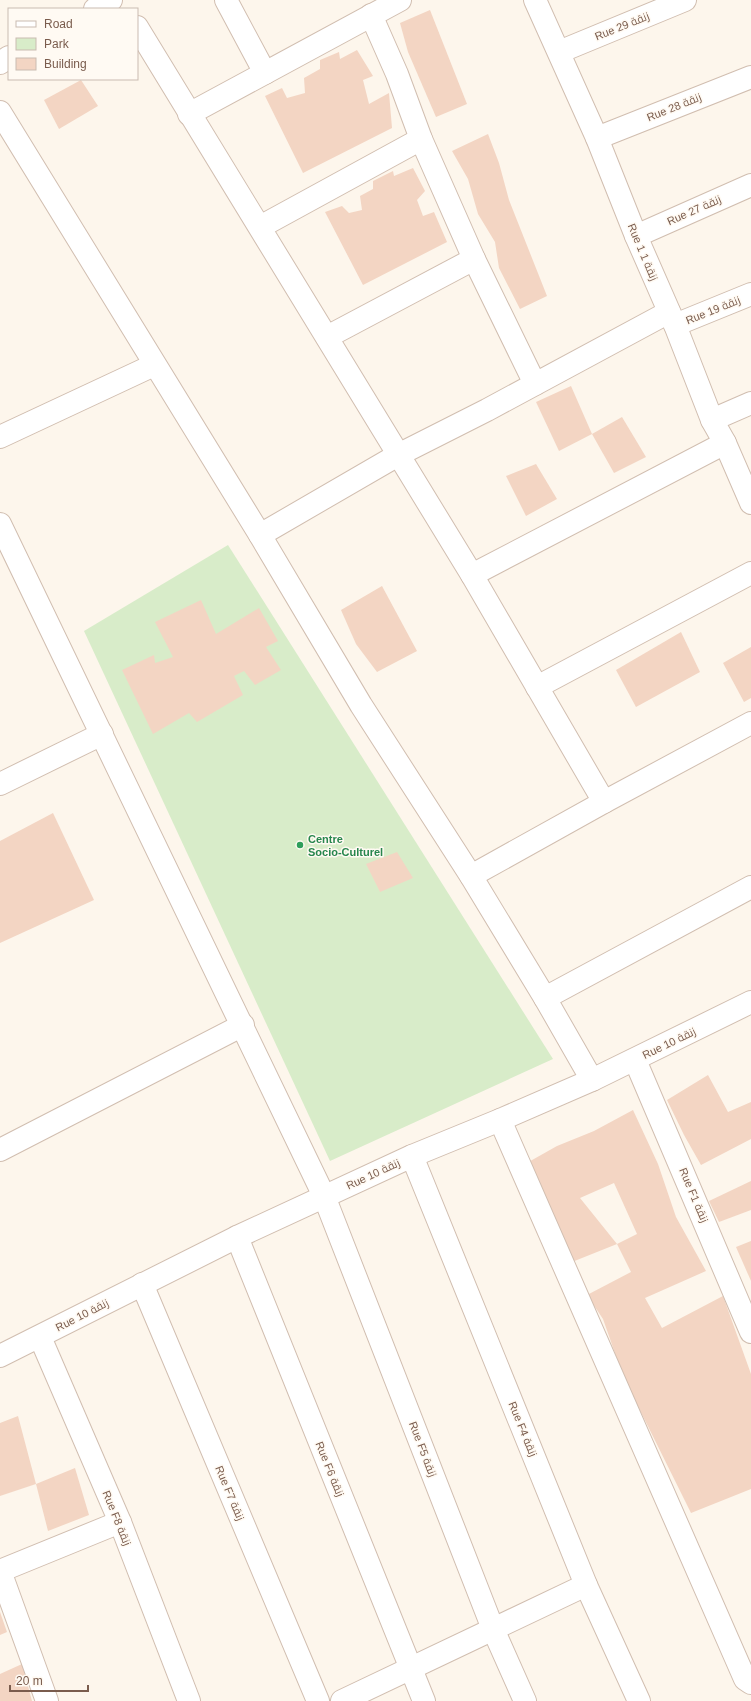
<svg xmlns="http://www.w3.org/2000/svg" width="751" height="1701" font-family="Helvetica,Cairo,sans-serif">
  <rect width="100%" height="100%" fill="#fdf6ec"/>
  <polygon fill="#d8ecc9" points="228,545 553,1059 330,1161 84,631"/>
  <g fill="#f3d5c3" fill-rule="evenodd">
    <polygon points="430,10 467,104 436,117 408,52 400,23"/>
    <polygon points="357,50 373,76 363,80 369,104 389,93 392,128 303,173 265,96 282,88 287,98 305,93 304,78 320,69 320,60 339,52 340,59"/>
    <polygon points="81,80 98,106 59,129 44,100"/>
    <polygon points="488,134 499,163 509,200 547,296 520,309 499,268 495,242 478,214 468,179 452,151"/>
    <polygon points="413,168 425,191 417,200 423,216 434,212 447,242 363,285 325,212 342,206 349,213 362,210 360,196 373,189 373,181 393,171 394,176"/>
    <polygon points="571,386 592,434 559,451 536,402"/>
    <polygon points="622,417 646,457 614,473 592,434"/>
    <polygon points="536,464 557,499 526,516 506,476"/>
    <polygon points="382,586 417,651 377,672 356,644 341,610"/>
    <polygon points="201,600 216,634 259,608 278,641 266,647 281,670 255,685 244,671 234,676 243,695 197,722 189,713 153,734 122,670 154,655 155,663 173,657 155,622"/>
    <polygon points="681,632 700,672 636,707 616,670"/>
    <polygon points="751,647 751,698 744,702 723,663"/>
    <polygon points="53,813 94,900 0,943 0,841"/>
    <polygon points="397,852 413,878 380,892 366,864"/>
    <polygon points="708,1075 728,1112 751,1102 751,1139 701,1165 684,1135 667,1100"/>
    <path d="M633,1110L658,1164L676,1217L706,1271L645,1298L662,1328L723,1296L751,1374V1489L691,1513L623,1376L603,1319L587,1295L631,1272L617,1244L572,1262L525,1164L557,1146L594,1131ZM614,1183L637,1234L617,1244L580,1198Z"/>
    <polygon points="751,1181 751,1210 719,1222 709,1201"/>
    <polygon points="751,1241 751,1281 736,1247"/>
    <polygon points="18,1416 36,1484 75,1468 89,1515 48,1531 36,1484 0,1496 0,1423"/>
    <polygon points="0,1612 7,1632 0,1635"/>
    <polygon points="22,1664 32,1701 0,1701 0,1674"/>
  </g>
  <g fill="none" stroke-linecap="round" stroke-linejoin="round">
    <g stroke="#d1beb0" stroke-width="24">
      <g id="minor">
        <polyline points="226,0 265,73"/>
        <polyline points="535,0 597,138 636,236 675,325 712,420 725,443 751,503"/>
        <polyline points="95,9 111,0"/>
        <polyline points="371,15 397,74 421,139 474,259 535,384"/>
        <polyline points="137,27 472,575 604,802"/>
        <polyline points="559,52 685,0"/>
        <polyline points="0,63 9,57"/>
        <polyline points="0,112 260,535 361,705 471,876 545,998 592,1080"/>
        <polyline points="189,114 400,0"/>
        <polyline points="597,138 751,77"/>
        <polyline points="260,227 421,139"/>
        <polyline points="636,236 751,185"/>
        <polyline points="675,325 751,294"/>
        <polyline points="327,337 474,259"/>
        <polyline points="712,420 751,403"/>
        <polyline points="0,437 154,365"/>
        <polyline points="0,524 324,1196 493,1629 525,1701"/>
        <polyline points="260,535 398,455 487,410 669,312"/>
        <polyline points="472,575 725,443"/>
        <polyline points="537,687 751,573"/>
        <polyline points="0,784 102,734"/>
        <polyline points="471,876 604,802 751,723"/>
        <polyline points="545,998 751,887"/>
        <polyline points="635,1060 751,1332"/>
        <polyline points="500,1120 745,1679 751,1683"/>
        <polyline points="0,1150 243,1025"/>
        <polyline points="412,1156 586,1585 639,1701"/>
        <polyline points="237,1237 424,1701"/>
        <polyline points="142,1284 318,1701"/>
        <polyline points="40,1337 120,1522 189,1701"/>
        <polyline points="0,1356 237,1237 412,1156 500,1120 592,1080 751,1002"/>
        <polyline points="0,1571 47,1701"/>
        <polyline points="0,1571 120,1522"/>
        <polyline points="342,1701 586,1585"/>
      </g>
    </g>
    <use href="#minor" stroke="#fff" stroke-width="22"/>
  </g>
  <circle fill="#2e9e5b" stroke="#fffaf3" stroke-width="1.5" cx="300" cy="845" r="4"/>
  <g text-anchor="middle" stroke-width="3" stroke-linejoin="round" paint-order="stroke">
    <g font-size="11" fill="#7a5c4d" stroke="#fffaf3">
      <text transform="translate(622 26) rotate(-22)" y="4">Rue 29 زنقة</text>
      <text transform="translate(674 107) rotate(-22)" y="4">Rue 28 زنقة</text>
      <text transform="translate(694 210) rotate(-24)" y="4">Rue 27 زنقة</text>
      <text transform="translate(643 252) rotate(67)" y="4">Rue 1 زنقة 1</text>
      <text transform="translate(713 310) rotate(-22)" y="4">Rue 19 زنقة</text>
      <text transform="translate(669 1043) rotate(-26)" y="4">Rue 10 زنقة</text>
      <text transform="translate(373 1174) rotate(-25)" y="4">Rue 10 زنقة</text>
      <text transform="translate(694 1195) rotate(67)" y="4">Rue F1 زنقة</text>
      <text transform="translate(82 1315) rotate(-27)" y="4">Rue 10 زنقة</text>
      <text transform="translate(523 1429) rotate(68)" y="4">Rue F4 زنقة</text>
      <text transform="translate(423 1449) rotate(69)" y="4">Rue F5 زنقة</text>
      <text transform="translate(330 1469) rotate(68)" y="4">Rue F6 زنقة</text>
      <text transform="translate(230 1493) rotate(67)" y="4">Rue F7 زنقة</text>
      <text transform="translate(117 1518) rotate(68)" y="4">Rue F8 زنقة</text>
    </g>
    <g font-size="11" font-weight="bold" fill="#27864d" stroke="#fffaf3" text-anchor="start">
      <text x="308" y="843">Centre<tspan x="308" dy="13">Socio-Culturel</tspan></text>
    </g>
  </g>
  <rect x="8" y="8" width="130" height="72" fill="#fffaf3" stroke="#cabbb1"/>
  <rect x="16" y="21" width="20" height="6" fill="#ffffff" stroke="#cabbb1"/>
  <text x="44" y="28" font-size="12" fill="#7a5c4d">Road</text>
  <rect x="16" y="38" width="20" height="12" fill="#d8ecc9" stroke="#cabbb1"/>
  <text x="44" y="48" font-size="12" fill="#7a5c4d">Park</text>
  <rect x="16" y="58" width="20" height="12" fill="#f3d5c3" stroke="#cabbb1"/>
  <text x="44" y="68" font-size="12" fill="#7a5c4d">Building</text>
  <path d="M10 1685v6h78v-6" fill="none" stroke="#7a5c4d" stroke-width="2"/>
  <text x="16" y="1685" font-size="12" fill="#7a5c4d" stroke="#fffaf3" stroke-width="3" paint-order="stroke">20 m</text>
</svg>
